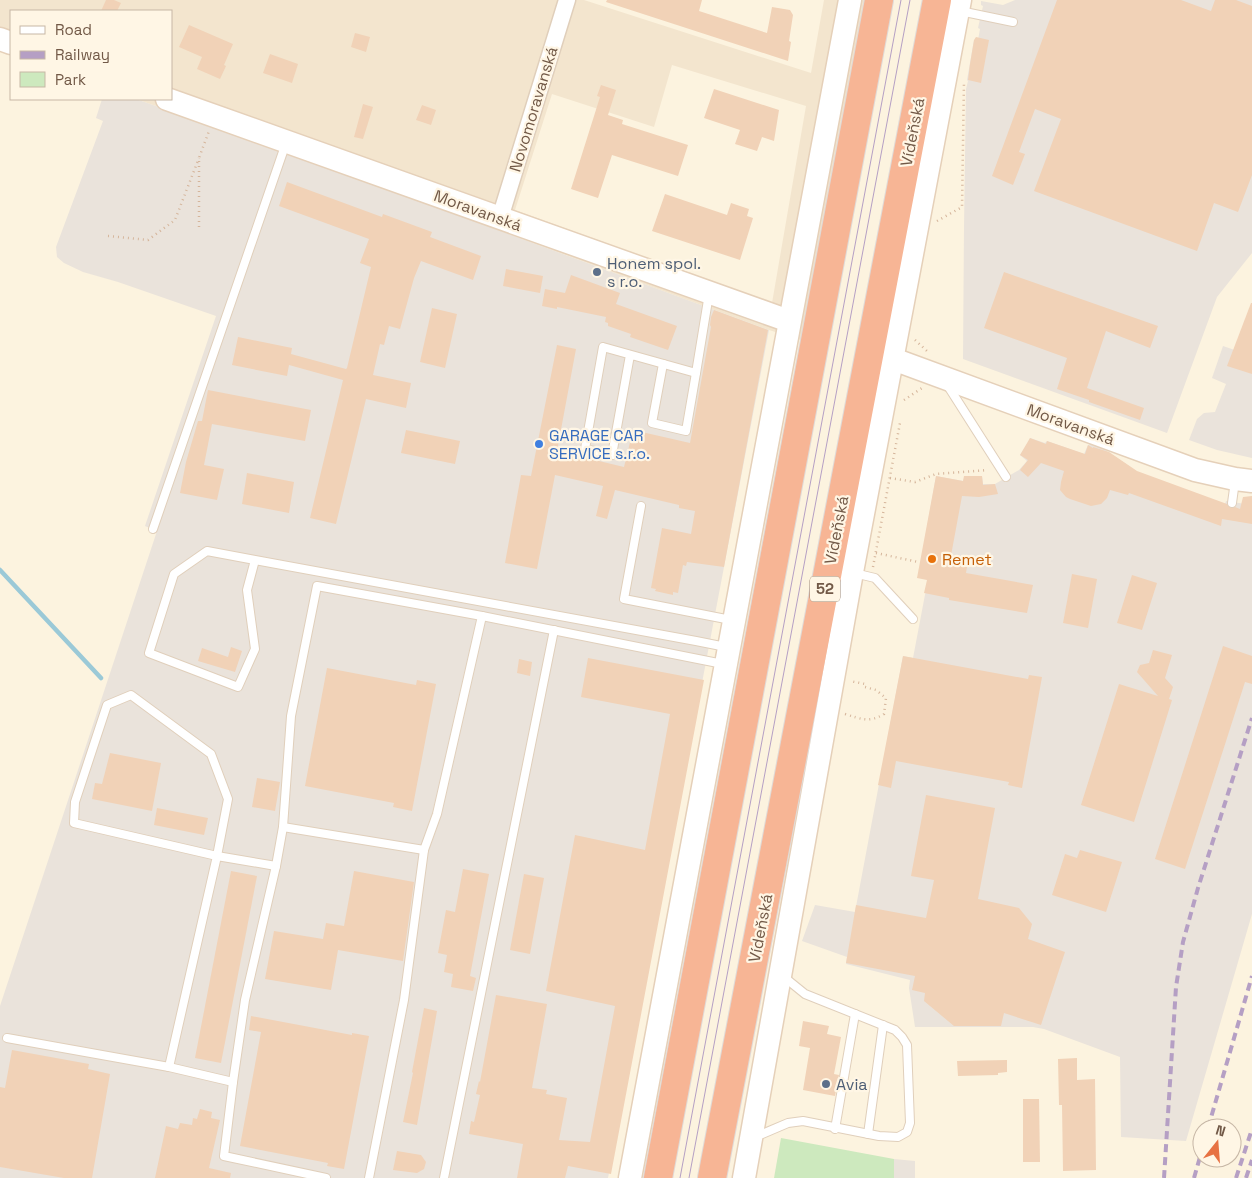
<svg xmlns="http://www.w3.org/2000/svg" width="1252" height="1178" font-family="'Space Grotesk',sans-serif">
  <rect width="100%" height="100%" fill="#fcf3df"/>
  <path fill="#f3e5ce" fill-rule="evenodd" d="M0,0H584L811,73L824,0H865L801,340L769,330L289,153L136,99H171V11H11V53L0,49ZM672,65L806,106L772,303L515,210L552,94L654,127Z"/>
  <g fill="#eae3db">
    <polygon points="1015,0 1252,0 1252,253 1217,297 1167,433 963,359 964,227 966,89 968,81 967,80 974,40 978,40 980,29 978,28 983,6 981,5 981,1 1003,5"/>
    <polygon points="102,99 136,99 289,153 769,330 608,1178 0,1178 0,1006 157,531 145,526 216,316 118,282 83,272 64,263 57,257 56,247 103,121 96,118"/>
    <polygon points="1223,346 1252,356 1252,458 1217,450 1189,440 1197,419 1204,413 1215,412 1226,384 1212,378"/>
    <polygon points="1030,438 1045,443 1047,441 1084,454 1088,445 1095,442 1106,445 1105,450 1129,466 1128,470 1225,504 1226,501 1252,505 1252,914 1186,1141 1121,1137 1120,1057 1044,1029 1033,1027 915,1027 909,988 910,980 846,964 847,957 802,941 815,905 855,912 903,656 913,658 931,563 921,561 936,476 963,481 965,476 982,476 983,484 995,484 1019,470 1027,461 1020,455 1028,443"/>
    <polygon points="894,1159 915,1161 915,1178 894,1178"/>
  </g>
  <polygon fill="#cde9be" points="781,1138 894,1159 894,1178 774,1178"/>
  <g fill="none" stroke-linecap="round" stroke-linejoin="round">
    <polyline stroke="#9bc9d7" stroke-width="4.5" points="0,570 101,678"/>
  </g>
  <g fill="#f1d2b7">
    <polygon points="106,0 114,0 121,3 117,11 101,11"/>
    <polygon points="607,0 702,0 699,11 767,33 772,7 790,10 793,15 789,41 791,42 788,61 606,2"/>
    <polygon points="1057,0 1181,0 1211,11 1215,0 1236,0 1252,6 1252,175 1238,212 1214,203 1197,251 1034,191 1061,119 1035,109 1019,152 1025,154 1013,185 992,176"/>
    <polygon points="189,25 233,44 224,65 226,66 220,79 197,69 202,57 179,47"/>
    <polygon points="355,33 370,37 366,52 351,47"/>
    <polygon points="976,37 989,40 981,83 968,80 970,64 974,40"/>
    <polygon points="270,54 298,64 292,83 263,73"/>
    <polygon points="601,85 616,90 608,115 623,120 622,124 688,145 678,176 612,155 598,198 571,189 600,97 597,96"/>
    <polygon points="714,89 779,110 774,141 762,137 757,151 735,144 740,130 704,118"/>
    <polygon points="363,104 373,107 363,139 354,137"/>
    <polygon points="422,105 436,110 431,125 416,120"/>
    <polygon points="287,182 382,217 383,214 432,232 430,237 481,256 473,280 421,261 414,278 400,329 389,326 384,345 380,344 373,375 411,383 406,408 366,399 336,524 310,518 343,380 289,365 287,376 232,365 238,337 292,348 291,354 346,369 347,368 371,267 360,263 369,239 279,206"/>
    <polygon points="665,194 727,215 731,203 749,209 747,216 753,218 740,260 652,231"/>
    <polygon points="506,269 543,276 540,293 503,286"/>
    <polygon points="1004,272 1158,326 1150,348 1106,331 1087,388 1144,408 1140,420 1089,402 1089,400 1057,389 1067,358 984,328"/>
    <polygon points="571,275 620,293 616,304 677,326 668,350 630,337 631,334 608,326 608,323 605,322 606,317 557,307 557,309 542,306 545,289 565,293"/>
    <polygon points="1251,303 1252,303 1252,374 1227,366"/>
    <polygon points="432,308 457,314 445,368 420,362"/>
    <polygon points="714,310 768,330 724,567 687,562 686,566 683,565 678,593 673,592 673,595 655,591 656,589 651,588 662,528 691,534 695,511 679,508 679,505 615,490 607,519 596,516 603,486 555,475 537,569 505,563 521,475 531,476 557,345 576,349 557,451 624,467 633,430 690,443 711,327 710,325 711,317"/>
    <polygon points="208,390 311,410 305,441 212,424 204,465 224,469 217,500 180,493 186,462 198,421 202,421"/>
    <polygon points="406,430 460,441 455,464 401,453"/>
    <polygon points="1030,438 1046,444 1047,441 1085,454 1088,445 1093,448 1093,447 1109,452 1137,471 1227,504 1231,508 1235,507 1240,509 1243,497 1252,496 1252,524 1222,519 1221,526 1129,493 1128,495 1110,490 1107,498 1101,504 1091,506 1070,499 1066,497 1060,490 1061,482 1064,471 1041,463 1028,477 1020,470 1028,460 1020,455"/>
    <polygon points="247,473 294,482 289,513 242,504"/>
    <polygon points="936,476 963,481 964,476 982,476 983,485 995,484 998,494 979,497 962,496 950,561 967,567 966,573 1033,585 1027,613 949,600 949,598 924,593 927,580 917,578"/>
    <polygon points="1072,574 1097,579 1088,628 1063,623"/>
    <polygon points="1132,575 1157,583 1142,630 1117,623"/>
    <polygon points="1223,646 1252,656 1252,684 1245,682 1185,869 1155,859"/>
    <polygon points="231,647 242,651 235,672 198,661 202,648 228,657"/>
    <polygon points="1153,650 1172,655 1165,678 1173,687 1169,699 1172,700 1134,822 1081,805 1119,684 1158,696 1137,672 1140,665 1149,663"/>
    <polygon points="903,656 1028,679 1029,675 1042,677 1022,788 1008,785 1009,782 896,761 891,788 878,785"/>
    <polygon points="588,658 704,680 611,1174 568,1166 565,1178 517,1178 523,1144 469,1134 471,1121 474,1122 480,1095 476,1094 479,1081 480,1082 496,995 547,1004 532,1088 547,1090 546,1094 567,1098 559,1140 590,1142 615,1006 546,991 575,835 645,850 670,714 581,697"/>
    <polygon points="519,659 532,662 530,676 517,673"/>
    <polygon points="327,668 416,685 417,680 436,684 412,811 393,807 394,803 305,786"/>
    <polygon points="110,753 161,763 152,811 92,799 95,783 102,784"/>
    <polygon points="257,778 280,782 275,811 252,807"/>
    <polygon points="926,795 995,808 978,899 1019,908 1032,924 1028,939 1065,952 1041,1025 1004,1013 1001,1026 954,1026 924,1001 925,993 912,990 915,976 846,963 856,905 926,918 934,880 911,876"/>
    <polygon points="157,808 208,818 204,835 154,825"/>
    <polygon points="1080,850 1122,862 1106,912 1052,895 1065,854 1077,858"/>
    <polygon points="463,869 489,874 470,976 476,978 473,991 451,987 453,974 444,972 447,955 438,953 446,910 455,912"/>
    <polygon points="231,871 257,876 221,1063 195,1058"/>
    <polygon points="354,871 414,882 403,961 338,950 331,990 265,979 274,931 323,939 326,923 344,926"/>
    <polygon points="524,874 544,878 530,954 510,950"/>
    <polygon points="424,1008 437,1011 417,1125 403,1122 413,1073 412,1072"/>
    <polygon points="251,1016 352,1035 352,1033 369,1036 344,1169 327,1166 328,1163 240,1146 261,1032 249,1030"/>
    <polygon points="803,1021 829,1026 827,1034 841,1037 834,1074 839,1075 835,1096 803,1090 810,1048 799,1046"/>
    <polygon points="12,1050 89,1064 88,1069 110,1074 92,1178 64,1178 0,1167 0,1087 5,1088"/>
    <polygon points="1077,1058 1077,1080 1095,1079 1096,1170 1063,1171 1062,1105 1059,1105 1058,1059"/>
    <polygon points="1007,1060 1007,1072 998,1073 998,1075 958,1076 957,1061"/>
    <polygon points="1023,1099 1039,1099 1040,1162 1023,1162"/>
    <polygon points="200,1109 212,1112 211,1118 220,1120 209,1168 231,1173 230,1178 155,1178 166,1126 178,1129 180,1123 192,1125 193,1118 197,1119"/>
    <polygon points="397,1151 421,1155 426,1162 424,1169 417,1173 393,1170"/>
  </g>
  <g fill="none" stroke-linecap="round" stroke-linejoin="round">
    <g stroke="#e0cfbb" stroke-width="10">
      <g id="lane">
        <polyline points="960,11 1013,22"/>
        <polyline points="630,355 612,455 585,449 603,347 696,373 709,294"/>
        <polyline points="663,364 652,423 686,431 696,373"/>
        <polyline points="948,386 1006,477"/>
        <polyline points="1232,503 1235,481"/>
        <polyline points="641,506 624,599 731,620"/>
        <polyline points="153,529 286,143"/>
        <polyline points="255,560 247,590 255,649 238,687 149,653 174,574 207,551 255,560 696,641 726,647"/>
        <polyline points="854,573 875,578 913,619"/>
        <polyline points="283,827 424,850"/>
        <polyline points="7,1038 169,1067 233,1082"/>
        <polyline points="169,1067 217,856 228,799 211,754 131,695 107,705 75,802 74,823 217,856 276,866"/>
        <polyline points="835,1129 855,1014"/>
        <polyline points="868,1134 883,1025"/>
        <polyline points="755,1137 788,1123 803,1121 879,1136 898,1137 907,1132 910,1123 907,1045 902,1037 895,1030 805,994 784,977"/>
        <polyline points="326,1178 224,1156 233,1082 245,1000 276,866 283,827 291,716 317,586 482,616 723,664"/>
        <polyline points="369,1178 404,1000 424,850 437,814 482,616"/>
        <polyline points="444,1178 554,630"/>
      </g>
    </g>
    <g stroke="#e0cfbb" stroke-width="19">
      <polyline id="street" points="500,218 567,0"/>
    </g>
    <g stroke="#e5d0b9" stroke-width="25">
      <g id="secondary">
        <polyline points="0,39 11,43"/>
        <polyline points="167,99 789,321"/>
        <polyline points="893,359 1195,470 1235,479 1252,481"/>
        <polyline points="630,1178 850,0"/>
        <polyline points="744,1178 852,572 960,0"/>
      </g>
    </g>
    <g stroke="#e0dad7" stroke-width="30">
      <g id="highway">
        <polyline points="658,1178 879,0"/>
        <polyline points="712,1178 937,0"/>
      </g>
    </g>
    <g stroke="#d5b59b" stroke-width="2.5" stroke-dasharray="1 4" stroke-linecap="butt">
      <polyline points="937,221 962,207 964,81"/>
      <polyline points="199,227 199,158 209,131"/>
      <polyline points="108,236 148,240 175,220 199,158"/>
      <polyline points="915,340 927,351"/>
      <polyline points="904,400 922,388"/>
      <polyline points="890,478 915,482 936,474 988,470"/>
      <polyline points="876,553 918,562"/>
      <polyline points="873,567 900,423"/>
      <path d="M845,714C861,719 869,723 884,714L886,698L876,690L865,687V684L850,681"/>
    </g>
    <use href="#lane" stroke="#fff" stroke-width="8"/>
    <use href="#street" stroke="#fff" stroke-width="16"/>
    <use href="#secondary" stroke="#fff" stroke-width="22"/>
    <use href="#highway" stroke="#f7b595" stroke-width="28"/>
    <g stroke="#b59fc4" stroke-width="1">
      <polyline points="680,1178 901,0"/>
      <polyline points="689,1178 910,0"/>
    </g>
    <g stroke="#b59fc4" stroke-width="4" stroke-dasharray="8 5" stroke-linecap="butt">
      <polyline points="1208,1128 1252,976"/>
      <polyline points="1164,1178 1176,987 1183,942 1198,888 1252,718"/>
      <polyline points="1194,1178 1202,1150"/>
      <polyline points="1236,1178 1252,1129"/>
      <polyline points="1246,1178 1252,1160"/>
    </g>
  </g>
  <g fill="#5c6f8a" stroke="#fff6e5" stroke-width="2">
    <circle cx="597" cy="272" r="5"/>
    <circle cx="826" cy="1084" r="5"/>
  </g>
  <circle fill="#3f7fe0" stroke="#fff6e5" stroke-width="2" cx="539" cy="444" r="5"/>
  <circle fill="#e8710a" stroke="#fff6e5" stroke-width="2" cx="932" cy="559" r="5"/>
  <g text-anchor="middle" stroke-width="4.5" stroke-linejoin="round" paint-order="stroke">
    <rect fill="#fff6e5" stroke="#9c8876" stroke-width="1" x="810" y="576.5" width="30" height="25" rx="4"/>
    <g font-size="15" font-weight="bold" fill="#725947">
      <text x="825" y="594">52</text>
    </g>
    <g font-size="16" fill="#725947" stroke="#fff6e5">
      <text transform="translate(533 109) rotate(-73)" y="6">Novomoravanská</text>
      <text transform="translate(912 132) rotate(-79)" y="6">Vídeňská</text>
      <text transform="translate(478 210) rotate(20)" y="6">Moravanská</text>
      <text transform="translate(1071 424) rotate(20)" y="6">Moravanská</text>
      <text transform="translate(836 530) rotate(-79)" y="6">Vídeňská</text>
      <text transform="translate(760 928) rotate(-79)" y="6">Vídeňská</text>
    </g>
    <g font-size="16" fill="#4e5e75" stroke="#fff6e5" text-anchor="start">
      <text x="607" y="269">Honem spol.<tspan x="607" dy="18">s r.o.</tspan></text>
      <text x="836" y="1090">Avia</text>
    </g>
    <g font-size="16" fill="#366cbe" stroke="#fff6e5" text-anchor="start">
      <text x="549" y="441">GARAGE CAR<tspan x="549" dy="18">SERVICE s.r.o.</tspan></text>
    </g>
    <g font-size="16" fill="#c56008" stroke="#fff6e5" text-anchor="start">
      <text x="942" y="565">Remet</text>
    </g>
  </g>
  <rect x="10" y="10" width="162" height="90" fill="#fff6e5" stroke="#c7b7a6"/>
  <rect x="20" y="26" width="25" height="8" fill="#ffffff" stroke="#c7b7a6"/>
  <text x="55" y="35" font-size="15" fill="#725947">Road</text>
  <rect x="20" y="51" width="25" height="8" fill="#b59fc4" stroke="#c7b7a6"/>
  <text x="55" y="60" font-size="15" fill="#725947">Railway</text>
  <rect x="20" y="72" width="25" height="15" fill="#cde9be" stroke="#c7b7a6"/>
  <text x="55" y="85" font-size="15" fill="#725947">Park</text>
  <g transform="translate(1217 1143) rotate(17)"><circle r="24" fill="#fff6e5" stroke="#c7b7a6"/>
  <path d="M0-4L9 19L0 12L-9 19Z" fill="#e77243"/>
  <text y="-8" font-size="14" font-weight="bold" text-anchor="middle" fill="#725947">N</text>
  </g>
</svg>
